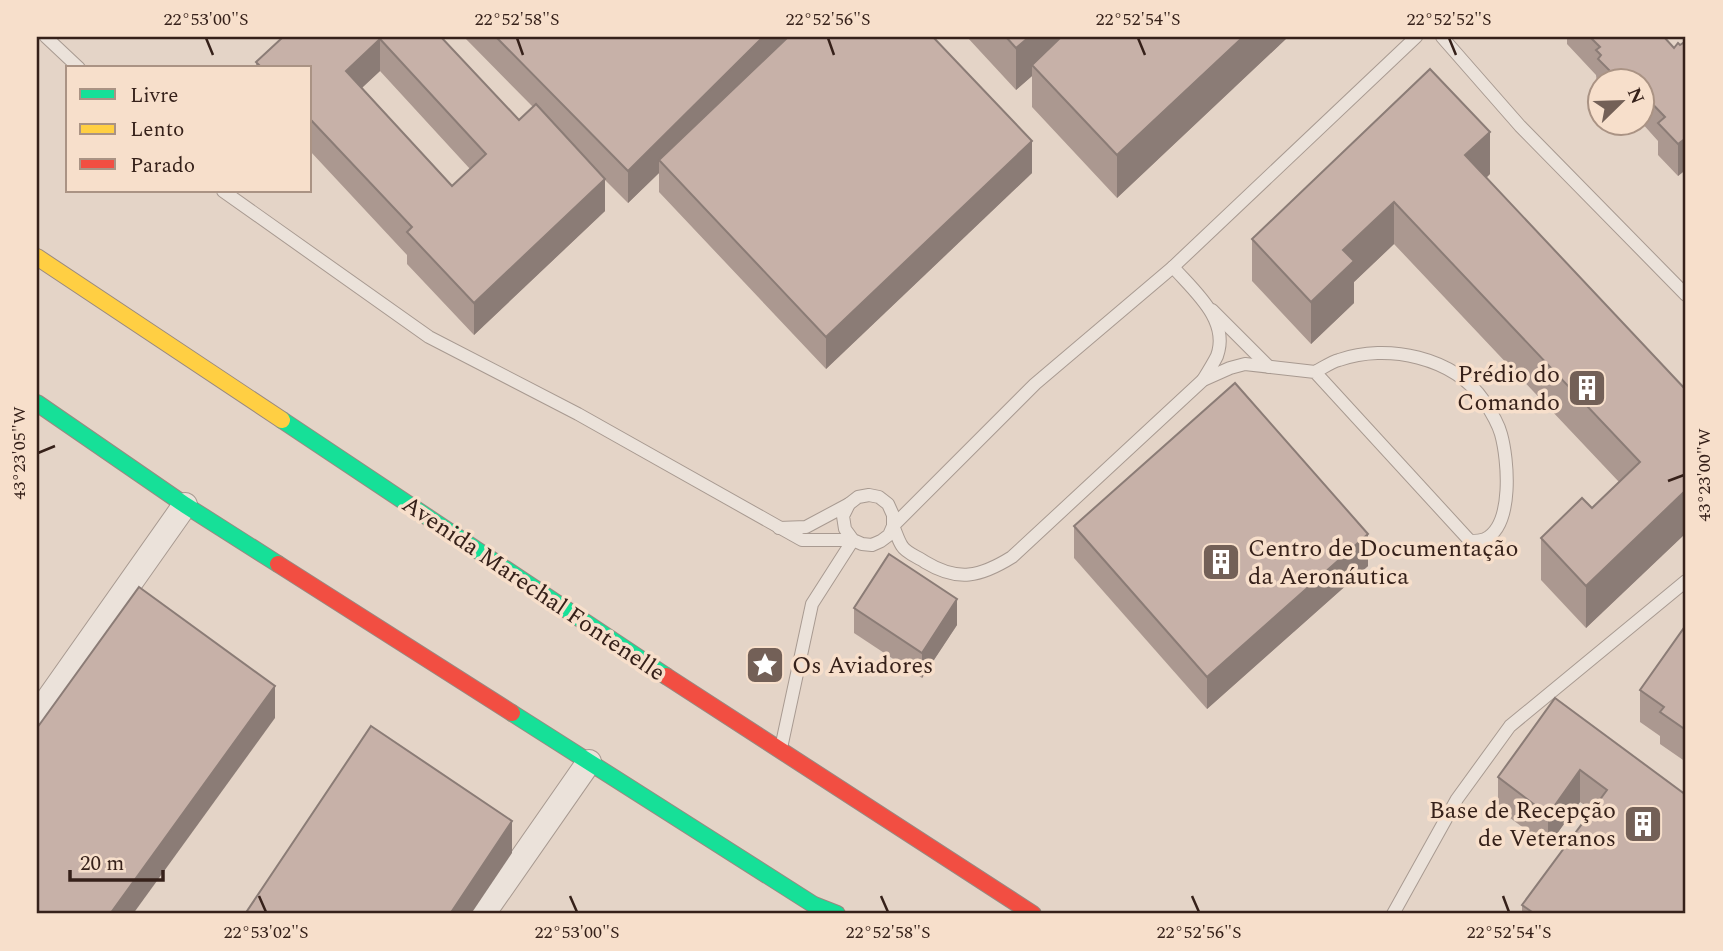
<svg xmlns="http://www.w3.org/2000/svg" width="1723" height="951" font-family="Spectral,serif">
  <rect width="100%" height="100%" fill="#e4d4c7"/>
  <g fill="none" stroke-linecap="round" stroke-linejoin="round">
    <g stroke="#a89a91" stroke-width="14">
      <g id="lane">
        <polyline points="46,37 79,68"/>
        <polyline points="1442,37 1520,126 1686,295"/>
        <polyline points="223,191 429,337 578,414 802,540 853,540 862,544 872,545 881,541 889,535 893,526 893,515 888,504 879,497 869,495 858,497 849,504 843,516 845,529 853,540"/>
        <path d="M1173,267C1194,291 1230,320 1217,356C1213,364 1208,372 1203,380"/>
        <polyline points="1212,310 1269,367"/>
        <path d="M1315,372C1323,368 1331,362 1339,360C1387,343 1454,357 1484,401C1490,410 1498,423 1501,434C1508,459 1514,525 1485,539C1481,541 1474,541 1470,541L1315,372L1245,364L1230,368L1203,380L1012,557C980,577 958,582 925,562C918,557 906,553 902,546C898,540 896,532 893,526L1035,384L1173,267L1416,37"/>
        <polyline points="779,528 806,527 849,504"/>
        <polyline points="781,748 812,604 853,540"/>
        <polyline points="1393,914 1457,799 1510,726 1686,581"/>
      </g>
    </g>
    <g stroke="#a89a91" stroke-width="26">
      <g id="street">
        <polyline points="37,715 185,505"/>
        <polyline points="483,914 589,762"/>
      </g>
    </g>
    <g stroke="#988981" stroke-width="18">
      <g id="fast">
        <polyline points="37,403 185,505 278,564"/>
        <polyline points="282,420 666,676"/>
        <polyline points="512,713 814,905 837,914"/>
      </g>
    </g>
    <g stroke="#988981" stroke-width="18">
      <polyline id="slow" points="37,257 282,420"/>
    </g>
    <g stroke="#988981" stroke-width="18">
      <g id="jam">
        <polyline points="278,564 512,713"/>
        <polyline points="666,676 1033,914"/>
      </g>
    </g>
    <use href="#lane" stroke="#ebe2da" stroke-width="12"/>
    <use href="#street" stroke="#ebe2da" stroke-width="24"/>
    <use href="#fast" stroke="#16e098" stroke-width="16"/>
    <use href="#slow" stroke="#ffcf43" stroke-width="16"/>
    <use href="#jam" stroke="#f24e42" stroke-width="16"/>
  </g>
  <g fill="#ab9890" fill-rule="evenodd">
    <path d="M283,37H441L519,120L533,107L464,37H933L1032,173L826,369L659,192V173L628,203L605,180V211L474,335L407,264V255L310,151V68H256V62ZM380,71L470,169L452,186L361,88Z"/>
    <polygon points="967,37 1288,37 1117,198 1032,107 1032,76 1016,90"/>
    <polygon points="1567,37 1664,37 1674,48 1680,45 1686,46 1686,170 1678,176 1658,155 1658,141 1641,122 1642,122 1642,80 1600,80 1600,93 1598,91 1596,75 1567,44"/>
    <polygon points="1490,174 1486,178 1686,390 1686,533 1586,628 1541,580 1541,538 1592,508 1619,482 1394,244 1354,282 1354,303 1311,344 1252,281 1252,239"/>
    <polygon points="1074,526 1368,566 1207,709 1074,558"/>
    <polygon points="854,608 957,625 922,678 854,633"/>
    <polygon points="1686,625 1686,762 1660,744 1660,736 1640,722 1640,690"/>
    <polygon points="1555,698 1686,914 1522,914 1522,905 1592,810 1580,802 1548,846 1498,809 1498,777"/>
  </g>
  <g fill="#8b7c76">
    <polygon points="763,37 796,37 659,160 659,173 628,203 628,171"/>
    <polygon points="1029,37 1074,37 1032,65 1032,76 1016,90 1016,48"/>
    <polygon points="1243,37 1288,37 1117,198 1117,155"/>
    <polygon points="380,39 380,71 346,103 346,71"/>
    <polygon points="1490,132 1490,174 1465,198 1465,155"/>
    <polygon points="1686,137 1686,169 1678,176 1678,144"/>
    <polygon points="1032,141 1032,173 826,369 826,337"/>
    <polygon points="605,179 605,211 474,335 474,303"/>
    <polygon points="1394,202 1394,244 1354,282 1354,303 1311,344 1311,302 1343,250"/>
    <polygon points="1686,490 1686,533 1586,628 1586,586"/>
    <polygon points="1368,534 1368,566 1207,709 1207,677"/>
    <polygon points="957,599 957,625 922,678 922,653"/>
    <polygon points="275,686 275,718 133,914 110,914"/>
    <polygon points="1580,770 1580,802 1548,846 1548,815"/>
    <polygon points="512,821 512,853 471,914 450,914"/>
  </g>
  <g fill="#c7b1a8" stroke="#8b7c76" stroke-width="2" fill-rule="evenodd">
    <path d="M283,37H441L519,120L536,104L605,179L474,303L407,232L412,227L310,119V68H262L256,62ZM380,39L486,154L452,186L346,71Z"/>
    <polygon points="496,37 763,37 628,171"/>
    <polygon points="788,37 933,37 1032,141 826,337 659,160"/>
    <polygon points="1006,37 1029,37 1016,48"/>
    <polygon points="1061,37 1243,37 1117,155 1032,65"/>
    <polygon points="1590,37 1664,37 1674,48 1678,43 1680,45 1683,43 1686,46 1686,138 1678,144 1658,123 1665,117 1642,93 1642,80 1619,80 1598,59 1601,55 1596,50 1600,47"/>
    <polygon points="1430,69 1490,132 1465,155 1686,390 1686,490 1586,586 1541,538 1582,498 1592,508 1640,462 1394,202 1343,250 1354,261 1311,302 1252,239"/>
    <polygon points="1235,383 1368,534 1207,677 1074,526"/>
    <polygon points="889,554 957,599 922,653 854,608"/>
    <polygon points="139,587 275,686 110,914 37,914 37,728"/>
    <polygon points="1686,625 1686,730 1660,712 1664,707 1640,690"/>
    <polygon points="1555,698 1686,795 1686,914 1535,914 1522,905 1607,790 1580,770 1548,815 1498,777"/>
    <polygon points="371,726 512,821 450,914 245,914"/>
  </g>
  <path fill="none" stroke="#36211a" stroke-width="2.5" d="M206,38L213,55M517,38L523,55M828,38L834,55M1138,38L1145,55M1449,38L1456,55M38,453L55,446M1668,481L1684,475M259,896L266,912M570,896L577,912M881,896L888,912M1192,896L1199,912M1503,896L1509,912"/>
  <defs>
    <g id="building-square" transform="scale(2.0125)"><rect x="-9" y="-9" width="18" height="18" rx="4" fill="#736057" stroke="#f7dfcb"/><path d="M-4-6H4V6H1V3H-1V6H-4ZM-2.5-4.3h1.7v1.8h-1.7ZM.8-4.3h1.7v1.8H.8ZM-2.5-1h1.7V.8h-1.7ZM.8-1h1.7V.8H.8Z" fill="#fff"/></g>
    <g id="sight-square" transform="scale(2.0125)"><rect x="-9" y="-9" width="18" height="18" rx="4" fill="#736057" stroke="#f7dfcb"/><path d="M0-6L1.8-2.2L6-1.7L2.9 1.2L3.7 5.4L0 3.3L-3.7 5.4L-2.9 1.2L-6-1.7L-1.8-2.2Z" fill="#fff"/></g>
  </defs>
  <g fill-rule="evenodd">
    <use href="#building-square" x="1587" y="388"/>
    <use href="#building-square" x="1221" y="562"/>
    <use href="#sight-square" x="765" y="665"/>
    <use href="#building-square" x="1643" y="824"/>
  </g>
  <g text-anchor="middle" stroke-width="7" stroke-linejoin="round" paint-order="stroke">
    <g font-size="24" fill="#36211a" stroke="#f7dfcb" text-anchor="end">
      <text x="1560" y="382">Prédio do<tspan x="1560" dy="28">Comando</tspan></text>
      <text x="1248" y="556" text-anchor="start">Centro de Documentação<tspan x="1248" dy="28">da Aeronáutica</tspan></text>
      <text x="792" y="673" text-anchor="start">Os Aviadores</text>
      <text x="1616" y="818">Base de Recepção<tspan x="1616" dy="28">de Veteranos</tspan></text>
    </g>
    <g font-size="24" fill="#36211a" stroke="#f7dfcb">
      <text transform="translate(534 588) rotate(34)" y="8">Avenida Marechal Fontenelle</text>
    </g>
  </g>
  <rect width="1723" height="951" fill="none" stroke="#f7dfcb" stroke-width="77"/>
  <rect x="66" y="66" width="245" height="126" fill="#f7dfcb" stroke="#aa9384" stroke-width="2"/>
  <rect x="80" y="89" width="35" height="10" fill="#16e098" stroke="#aa9384" stroke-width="2"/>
  <text x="130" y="102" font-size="21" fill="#36211a">Livre</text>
  <rect x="80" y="124" width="35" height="10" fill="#ffcf43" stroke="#aa9384" stroke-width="2"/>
  <text x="130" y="136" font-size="21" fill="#36211a">Lento</text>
  <rect x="80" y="159" width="35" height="10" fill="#f24e42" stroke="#aa9384" stroke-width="2"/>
  <text x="130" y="172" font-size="21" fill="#36211a">Parado</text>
  <g transform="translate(1621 102) rotate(67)"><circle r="33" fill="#f7dfcb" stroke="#aa9384" stroke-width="2"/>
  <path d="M0-5L12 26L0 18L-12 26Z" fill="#736057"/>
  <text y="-10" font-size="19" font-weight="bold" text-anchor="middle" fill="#36211a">N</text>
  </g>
  <path d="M70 870v10h93v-10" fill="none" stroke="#36211a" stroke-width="3.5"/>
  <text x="80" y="870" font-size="21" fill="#36211a" stroke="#f7dfcb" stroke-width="5" paint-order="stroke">20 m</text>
  <rect x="38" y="38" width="1646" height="874" fill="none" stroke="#36211a" stroke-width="2.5"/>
  <g font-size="18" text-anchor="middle" fill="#36211a">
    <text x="206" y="25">22°53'00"S</text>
    <text x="517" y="25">22°52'58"S</text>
    <text x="828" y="25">22°52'56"S</text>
    <text x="1138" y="25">22°52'54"S</text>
    <text x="1449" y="25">22°52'52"S</text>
    <text transform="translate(19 453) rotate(-90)" y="6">43°23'05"W</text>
    <text transform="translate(1704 475) rotate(-90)" y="6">43°23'00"W</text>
    <text x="266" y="938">22°53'02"S</text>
    <text x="577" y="938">22°53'00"S</text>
    <text x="888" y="938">22°52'58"S</text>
    <text x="1199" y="938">22°52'56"S</text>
    <text x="1509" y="938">22°52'54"S</text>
  </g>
</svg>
